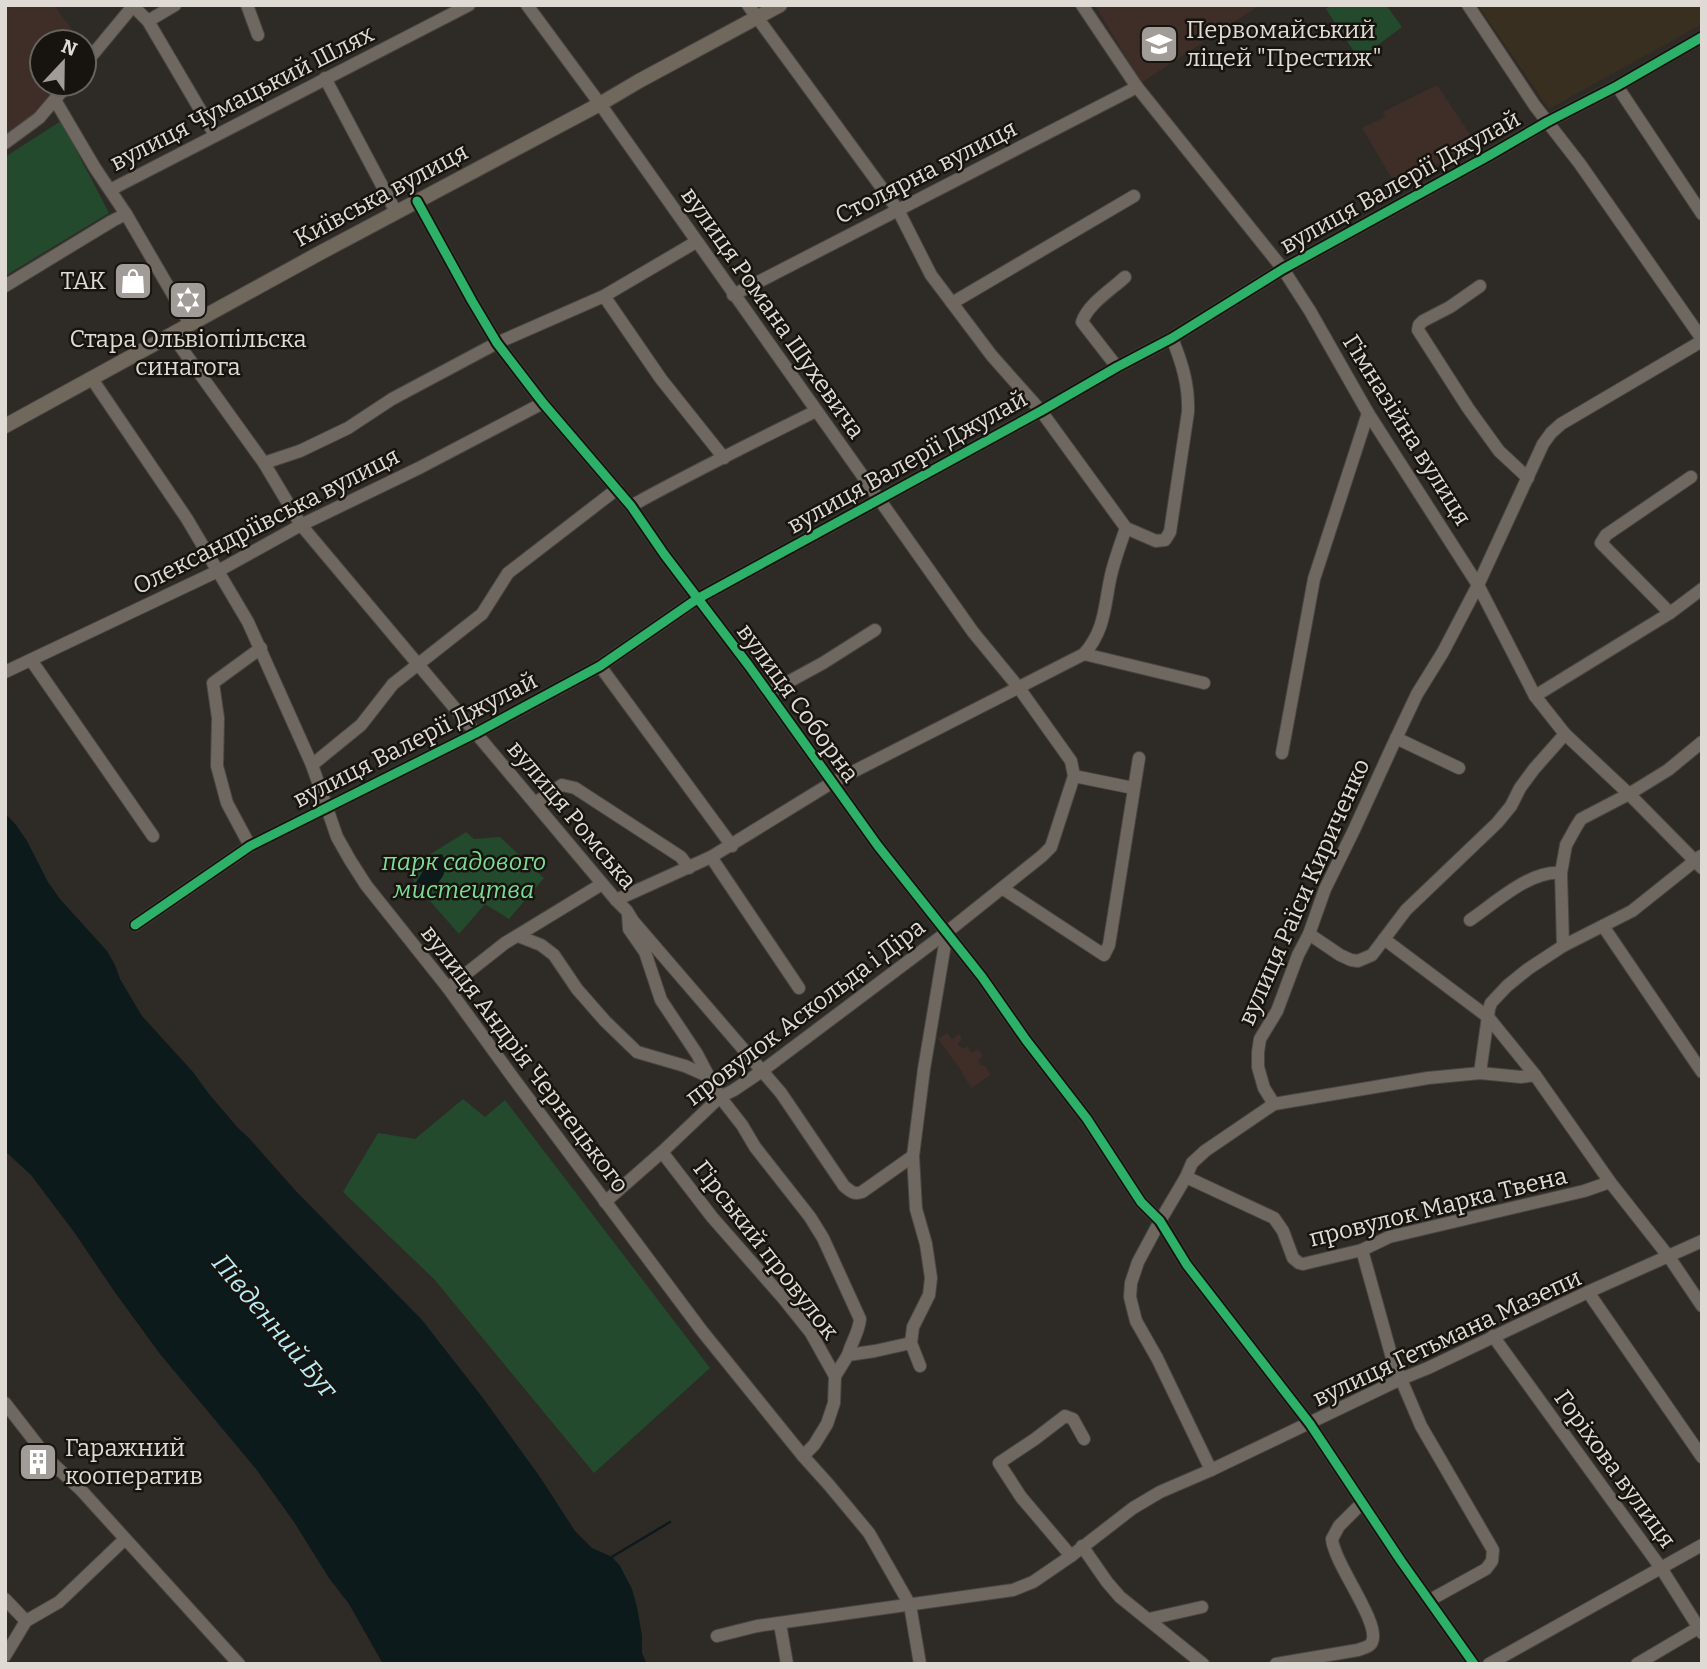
<svg xmlns="http://www.w3.org/2000/svg" width="1707" height="1669" font-family="Bitter,serif">
  <rect width="100%" height="100%" fill="#2e2a25"/>
  <polygon fill="#382f21" points="1478,5 1702,5 1702,24 1549,109"/>
  <g fill="#3e2e27">
    <polygon points="5,5 54,5 81,42 42,42 42,84 61,84 23,125 5,136"/>
    <polygon points="1095,5 1260,5 1141,83"/>
    <polygon points="1437,85 1475,142 1397,187 1362,128 1385,117 1383,112"/>
    <polygon points="947,1033 952,1039 959,1034 962,1039 957,1044 963,1049 967,1046 972,1053 978,1049 983,1056 978,1061 982,1066 984,1065 991,1074 972,1088 962,1074 963,1073 938,1039"/>
  </g>
  <g fill="#244a2e">
    <polygon points="1331,5 1386,5 1402,27 1359,59 1326,9"/>
    <polygon points="61,121 109,213 5,276 5,157"/>
    <polygon points="466,832 474,839 500,837 544,878 509,919 485,904 459,934 415,884 408,868"/>
    <polygon points="463,1099 485,1117 505,1100 710,1368 594,1473 434,1279 343,1192 378,1133 415,1139"/>
  </g>
  <g fill="#0d1a1c">
    <polygon points="5,813 16,825 27,841 48,882 60,899 107,951 115,965 120,979 142,1016 193,1072 209,1094 238,1128 249,1138 294,1189 422,1320 483,1398 540,1477 575,1531 592,1548 612,1557 620,1566 632,1589 637,1607 642,1636 642,1653 647,1664 383,1664 349,1604 329,1578 294,1522 256,1469 160,1354 114,1291 74,1232 31,1175 5,1151"/>
    <polygon points="442,854 447,865 443,876 438,883 424,886 418,883 415,884 432,856"/>
  </g>
  <g fill="none" stroke-linecap="round" stroke-linejoin="round">
    <polyline stroke="#0d1a1c" stroke-width="2.5" points="610,1558 670,1522"/>
    <g stroke="#494642" stroke-width="14">
      <g id="minor">
        <polyline points="132,5 148,21 215,135"/>
        <polyline points="247,5 258,35"/>
        <polyline points="527,5 600,104 973,632 1019,688 1071,761 1074,776 1051,847 1042,856 947,932 762,1071 734,1090 720,1097 662,1152 605,1202"/>
        <polyline points="748,5 898,210 931,275 992,356 1041,411 1126,528"/>
        <polyline points="1082,5 1137,87 1283,269 1310,311 1368,413 1478,585 1535,696 1565,734 1629,794 1702,868"/>
        <polyline points="1468,5 1535,106 1580,164 1702,339"/>
        <polyline points="148,21 175,5"/>
        <polyline points="84,65 133,6"/>
        <polyline points="325,78 396,212"/>
        <polyline points="1617,86 1702,214"/>
        <polyline points="55,100 95,168 126,214 190,324"/>
        <polyline points="5,143 39,118 68,84"/>
        <polyline points="110,190 469,5"/>
        <polyline points="417,201 472,301 497,343 543,403 631,506 664,554 749,666 878,846 982,977 1026,1040 1087,1119 1141,1202 1160,1221 1187,1265 1310,1424 1401,1561 1474,1664"/>
        <polyline points="5,286 112,221 126,214"/>
        <polyline points="1480,286 1450,307 1423,321 1419,325 1418,330 1468,408 1499,451 1528,478"/>
        <polyline points="733,295 1137,87"/>
        <polyline points="604,296 661,379 724,458"/>
        <polyline points="952,303 1134,196"/>
        <path d="M172,335L264,463L301,525L616,900L627,911L633,921L781,1093L844,1186C850,1191 854,1195 862,1192L913,1156"/>
        <path d="M1117,367L1082,322C1088,304 1111,290 1125,277"/>
        <polyline points="92,379 187,519 248,622 312,765 337,837 350,860 366,885 448,988 514,1079 702,1331 803,1456 829,1485 869,1533 910,1605 920,1664"/>
        <polyline points="264,463 300,451 348,428 392,399 497,343 604,296 696,242"/>
        <path d="M631,506C692,472 754,442 816,411"/>
        <path d="M1126,528L1156,541L1165,540L1170,532L1188,412C1189,385 1182,363 1172,338"/>
        <polyline points="1670,613 1601,543 1606,535 1691,477"/>
        <polyline points="1084,654 1204,683"/>
        <polyline points="31,660 153,836"/>
        <polyline points="600,666 732,846"/>
        <polyline points="5,672 218,571 301,525 419,468 543,403"/>
        <polyline points="768,693 823,663 875,630"/>
        <polyline points="1535,696 1670,613 1702,589"/>
        <polyline points="1396,738 1459,768"/>
        <polyline points="1282,753 1314,579 1368,413"/>
        <polyline points="312,765 361,725 393,684 482,614 508,573 617,489"/>
        <polyline points="1074,776 1133,788"/>
        <polyline points="535,803 562,785 575,788 681,857 689,868"/>
        <polyline points="250,846 227,803 217,766 218,718 213,683 261,648"/>
        <polyline points="711,857 799,988"/>
        <polyline points="1002,888 1104,955 1109,945 1139,758"/>
        <path d="M616,900L711,857L833,782L1084,654C1107,628 1104,602 1112,571C1116,556 1121,542 1126,528"/>
        <polyline points="628,914 629,929 645,952 661,1000 697,1054 709,1077"/>
        <path d="M1470,920C1495,903 1530,870 1561,873"/>
        <polyline points="135,925 250,846 476,733 600,666 697,599 1041,411 1117,367 1172,338 1283,269 1490,155 1547,122 1617,86 1702,37"/>
        <polyline points="1603,926 1702,1072"/>
        <polyline points="1309,934 1340,955 1351,960 1358,961 1372,955 1406,910 1497,823 1511,806 1520,788 1534,769 1565,734"/>
        <path d="M518,936L541,945L554,955L577,989L605,1021L637,1052L685,1066L710,1077L720,1097L742,1125L755,1147L810,1217L823,1238L860,1319C859,1332 851,1343 848,1355"/>
        <polyline points="1384,939 1488,1017 1535,1075 1610,1182 1669,1257 1702,1306"/>
        <polyline points="1563,946 1561,873 1566,845 1576,827 1581,819 1629,794 1668,770 1702,742"/>
        <polyline points="448,988 505,943 602,884"/>
        <polyline points="1480,1073 1489,1009 1491,1003 1507,986 1528,969 1563,946 1632,911 1701,856"/>
        <polyline points="1274,1104 1264,1088 1258,1067 1258,1052 1260,1039 1277,1011 1298,955 1309,934 1325,889 1354,830 1392,747 1417,694 1443,652 1478,585 1543,444 1551,433 1561,424 1702,341"/>
        <polyline points="662,1152 712,1217 783,1298 811,1333 835,1376"/>
        <polyline points="1186,1177 1274,1218 1283,1231 1293,1258 1299,1263 1303,1264 1362,1250 1389,1237 1584,1191 1610,1182"/>
        <polyline points="1362,1250 1392,1358 1421,1426 1493,1550 1492,1561 1486,1569 1430,1600"/>
        <polyline points="1588,1292 1702,1457"/>
        <polyline points="1493,1336 1661,1568 1702,1633"/>
        <polyline points="920,1366 911,1343 913,1327 929,1295 931,1278 926,1244 916,1209 913,1156 924,1069 947,932"/>
        <polyline points="5,1403 50,1461 81,1490 239,1664"/>
        <polyline points="803,1456 814,1445 827,1424 834,1403 835,1376 848,1355 875,1351 911,1343"/>
        <polyline points="1211,1470 1157,1358 1136,1321 1130,1297 1131,1283 1138,1262 1160,1221 1186,1177 1192,1163 1205,1151 1274,1104 1428,1078 1480,1073 1521,1077 1535,1075"/>
        <polyline points="1082,1546 1107,1582 1120,1597 1203,1664"/>
        <polyline points="1071,1556 1021,1497 999,1463 1035,1439 1065,1416 1073,1419 1084,1439"/>
        <polyline points="5,1599 26,1621"/>
        <polyline points="1149,1619 1202,1607"/>
        <polyline points="780,1624 787,1664"/>
        <polyline points="717,1636 757,1626 1013,1590 1033,1582 1071,1556 1133,1508 1160,1492 1211,1470 1401,1379 1428,1368 1588,1292 1702,1241"/>
        <polyline points="5,1656 26,1621 59,1602 125,1539"/>
        <path d="M1276,1664L1358,1650C1363,1648 1370,1647 1372,1642C1381,1623 1334,1564 1332,1539L1339,1526L1362,1503"/>
        <polyline points="1489,1664 1702,1545"/>
        <polyline points="1637,1664 1698,1628"/>
      </g>
    </g>
    <g stroke="#494642" stroke-width="16">
      <polyline id="major" points="5,426 318,254 600,104 639,81 780,5"/>
    </g>
    <use href="#minor" stroke="#6f6860" stroke-width="12"/>
    <use href="#major" stroke="#70675d" stroke-width="14"/>
    <g stroke="#17140f" stroke-width="13">
      <g id="cycleway">
        <polyline points="417,201 472,301 497,343 543,403 631,506 664,554 749,666 878,846 982,977 1026,1040 1087,1119 1141,1202 1160,1221 1187,1265 1310,1424 1401,1561 1474,1664"/>
        <polyline points="135,925 250,846 476,733 600,666 697,599 1041,411 1117,367 1172,338 1283,269 1490,155 1547,122 1617,86 1702,37"/>
      </g>
    </g>
    <use href="#cycleway" stroke="#2db169" stroke-width="9"/>
  </g>
  <defs>
    <g id="school-square" transform="scale(2.0125)"><rect x="-9" y="-9" width="18" height="18" rx="4" fill="#a19c97" stroke="#17140f"/><path d="M0-5L7-2L0 1L-7-2ZM-4 1L0 2.5L4 1V4Q0 6-4 4Z" fill="#fff"/></g>
    <g id="shop-square" transform="scale(2.0125)"><rect x="-9" y="-9" width="18" height="18" rx="4" fill="#a19c97" stroke="#17140f"/><path d="M-5-2.5h2.3a2.7 3.5 0 0 1 5.4 0H5L5.5 6h-11ZM-1.5-2.5h3a1.5 2.3 0 0 0-3 0Z" fill="#fff"/></g>
    <g id="synagogue-square" transform="scale(2.0125)"><rect x="-9" y="-9" width="18" height="18" rx="4" fill="#a19c97" stroke="#17140f"/><path d="M0-6.5L5.6 3.2H-5.6ZM0 6.5L5.6-3.2H-5.6Z" fill="#fff"/></g>
    <g id="building-square" transform="scale(2.0125)"><rect x="-9" y="-9" width="18" height="18" rx="4" fill="#a19c97" stroke="#17140f"/><path d="M-4-6H4V6H1V3H-1V6H-4ZM-2.5-4.3h1.7v1.8h-1.7ZM.8-4.3h1.7v1.8H.8ZM-2.5-1h1.7V.8h-1.7ZM.8-1h1.7V.8H.8Z" fill="#fff"/></g>
  </defs>
  <g fill-rule="evenodd">
    <use href="#school-square" x="1159" y="44"/>
    <use href="#shop-square" x="133" y="281"/>
    <use href="#synagogue-square" x="188" y="300"/>
    <use href="#building-square" x="38" y="1462"/>
  </g>
  <g text-anchor="middle" stroke-width="5" stroke-linejoin="round" paint-order="stroke">
    <g font-size="24" fill="#dfdad4" stroke="#17140f" text-anchor="start">
      <text x="1186" y="38">Первомайський<tspan x="1186" dy="28">ліцей "Престиж"</tspan></text>
      <text x="106" y="289" text-anchor="end">ТАК</text>
      <text x="188" y="347" text-anchor="middle">Стара Ольвіопільска<tspan x="188" dy="28">синагога</tspan></text>
      <text x="65" y="1456">Гаражний<tspan x="65" dy="28">кооператив</tspan></text>
    </g>
    <g font-size="24" fill="#dfdad4" stroke="#17140f">
      <text transform="translate(242 98) rotate(-27)" y="8">вулиця Чумацький Шлях</text>
      <text transform="translate(926 172) rotate(-27)" y="8">Столярна вулиця</text>
      <text transform="translate(1400 182) rotate(-29)" y="8">вулиця Валерії Джулай</text>
      <text transform="translate(381 195) rotate(-28)" y="8">Київська вулиця</text>
      <text transform="translate(773 313) rotate(55)" y="8">вулиця Романа Шухевича</text>
      <text transform="translate(1407 430) rotate(58)" y="8">Гімназійна вулиця</text>
      <text transform="translate(907 462) rotate(-29)" y="8">вулиця Валерії Джулай</text>
      <text transform="translate(266 521) rotate(-27)" y="8">Олександріївська вулиця</text>
      <text transform="translate(798 703) rotate(54)" y="8">вулиця Соборна</text>
      <text transform="translate(415 740) rotate(-27)" y="8">вулиця Валерії Джулай</text>
      <text transform="translate(572 815) rotate(50)" y="8">вулиця Ромська</text>
      <text transform="translate(1304 892) rotate(-66)" y="8">вулиця Раїси Кириченко</text>
      <text transform="translate(805 1012) rotate(-37)" y="8">провулок Аскольда і Діра</text>
      <text transform="translate(525 1059) rotate(53)" y="8">вулиця Андрія Чернецького</text>
      <text transform="translate(1438 1207) rotate(-14)" y="8">провулок Марка Твена</text>
      <text transform="translate(766 1250) rotate(52)" y="8">Гірський провулок</text>
      <text transform="translate(1447 1338) rotate(-25)" y="8">вулиця Гетьмана Мазепи</text>
      <text transform="translate(1615 1469) rotate(54)" y="8">Горіхова вулиця</text>
    </g>
    <g font-size="24" font-style="italic" fill="#7cdc96" stroke="#17140f">
      <text x="464" y="870">парк садового<tspan x="464" dy="28">мистецтва</tspan></text>
    </g>
    <g font-size="26" font-style="italic" fill="#b9ecf6" stroke="#17140f">
      <text transform="translate(275 1326) rotate(50)" y="9">Південний Буг</text>
    </g>
  </g>
  <rect width="1707" height="1669" fill="none" stroke="#dfdad4" stroke-width="14"/>
  <g transform="translate(63 63) rotate(22)"><circle r="33" fill="#17140f" stroke="#67635e" stroke-width="2"/>
  <path d="M0-5L12 26L0 18L-12 26Z" fill="#a19c97"/>
  <text y="-10" font-size="19" font-weight="bold" text-anchor="middle" fill="#dfdad4">N</text>
  </g>
</svg>
